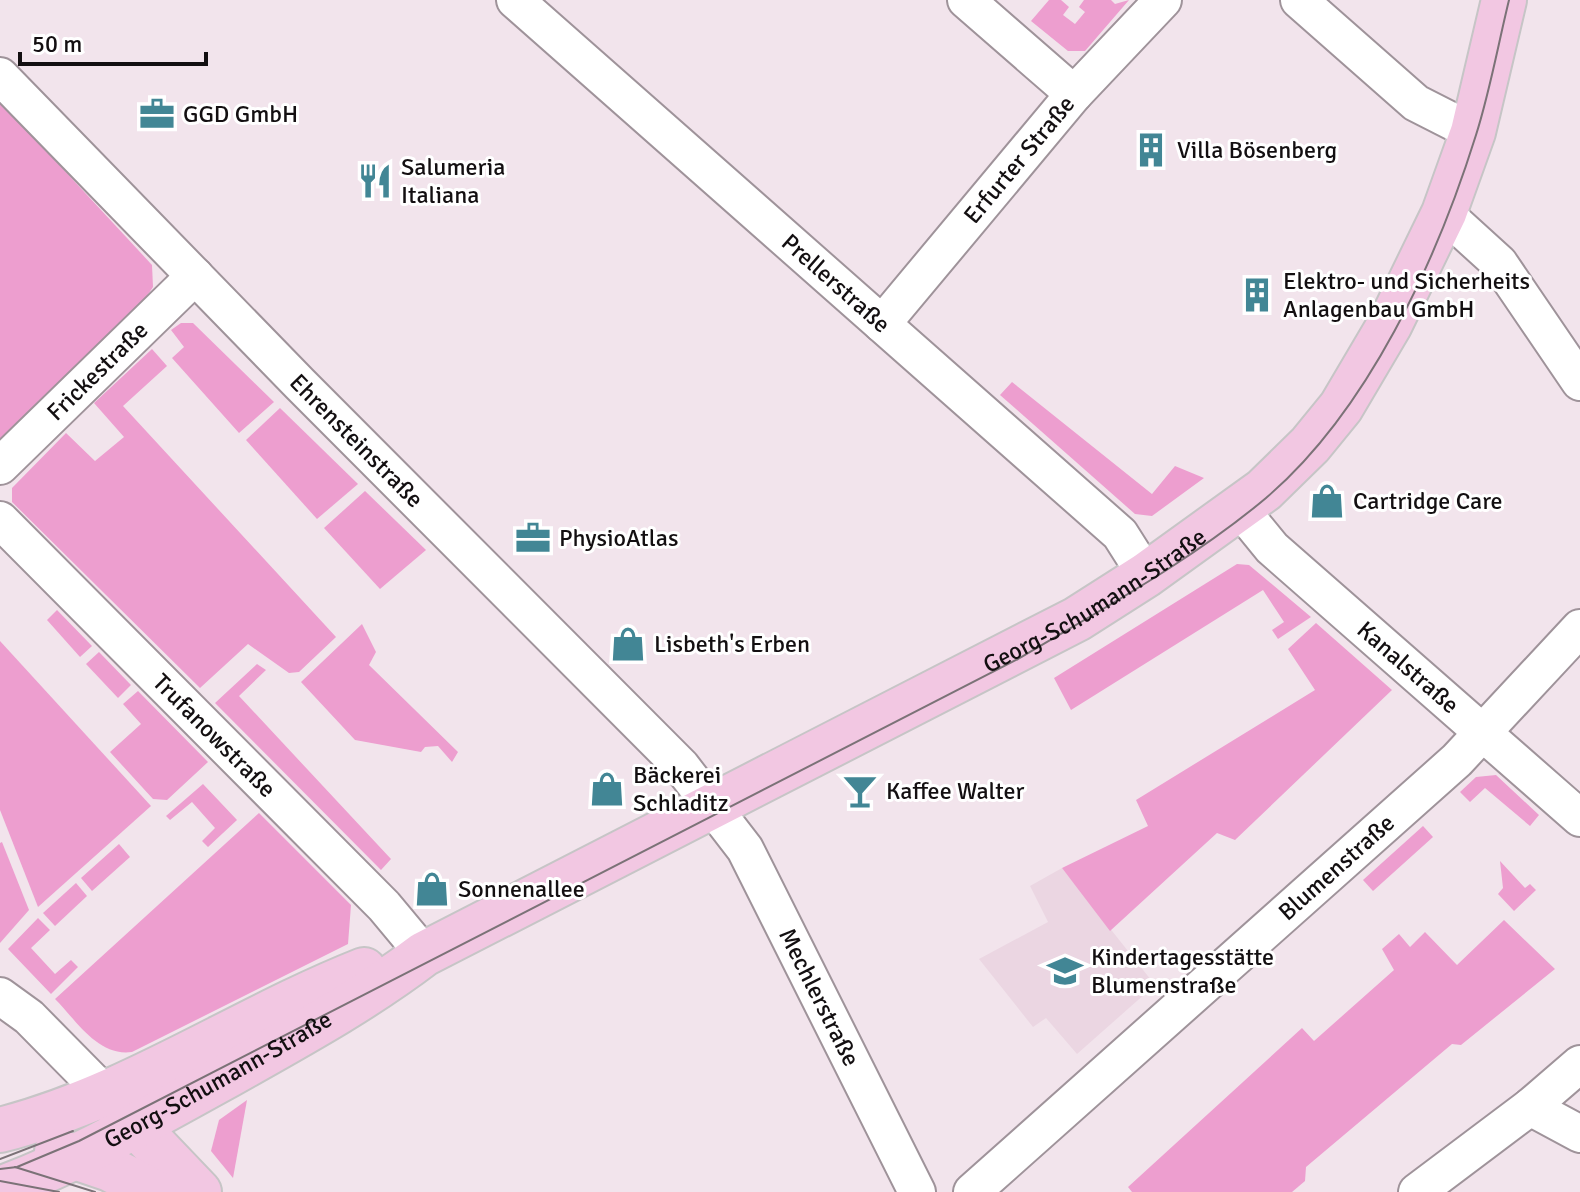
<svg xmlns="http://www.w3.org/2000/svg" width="1580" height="1192" font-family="Signika,sans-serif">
  <rect width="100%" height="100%" fill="#f2e4ec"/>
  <polygon fill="#ebd6e2" points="1062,868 1155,985 1077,1054 1046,1018 1033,1027 979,959 1048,922 1030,886"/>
  <g fill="#ed9ecf">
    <polygon points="1049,0 1061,0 1069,7 1063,15 1075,24 1085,12 1079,7 1084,0 1111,0 1115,4 1129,0 1085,51 1068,51 1031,21"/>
    <polygon points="0,101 152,265 153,287 145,299 0,440"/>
    <polygon points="181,323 193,323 274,402 239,433 172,358 184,347 171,330"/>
    <polygon points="152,349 167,366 123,406 336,637 299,672 289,673 248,644 200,688 12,502 12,488 66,433 95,461 124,437 94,403"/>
    <polygon points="1012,382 1152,494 1175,466 1204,478 1152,516 1135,514 1000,395"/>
    <polygon points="280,408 358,484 317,519 246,440"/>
    <polygon points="365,491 426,550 380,589 324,528"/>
    <polygon points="1237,564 1249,565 1311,617 1278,639 1272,630 1284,622 1263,590 1071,710 1054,678"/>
    <polygon points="57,610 92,646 80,657 47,620"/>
    <polygon points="1316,623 1392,690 1235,840 1217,833 1110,931 1062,868 1148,826 1136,800 1315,690 1288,649"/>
    <polygon points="362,624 376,652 369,665 458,752 452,762 438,746 425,747 421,752 355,740 301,682"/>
    <polygon points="0,641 151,806 38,907 0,810"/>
    <polygon points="99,652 131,685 118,698 86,664"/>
    <polygon points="257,664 266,670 239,696 391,859 381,870 215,703"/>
    <polygon points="138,691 208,762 167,800 153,799 110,752 141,724 123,704"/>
    <polygon points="1496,775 1539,815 1530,826 1485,788 1470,802 1460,792 1476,777"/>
    <polygon points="203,784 237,820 208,847 202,841 215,828 192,802 170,820 166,816"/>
    <path d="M259,813L351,905L348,944L132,1052C98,1057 76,1020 55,999Z"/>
    <polygon points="1423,826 1433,837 1373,891 1363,880"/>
    <polygon points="2,842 29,910 0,943 0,843"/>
    <polygon points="119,844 130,857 92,891 81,878"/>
    <polygon points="1500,861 1525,888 1530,884 1536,890 1514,911 1498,894 1503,888"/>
    <polygon points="76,883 87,896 55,926 43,913"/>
    <polygon points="38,918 50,930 31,948 55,974 71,960 78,967 51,994 8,949"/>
    <polygon points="1504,920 1555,969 1461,1045 1452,1044 1306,1167 1305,1181 1292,1192 1132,1192 1128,1187 1302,1028 1314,1041 1394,970 1382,949 1399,934 1410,947 1425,932 1457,965"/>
    <polygon points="247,1100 233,1178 211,1151 219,1120"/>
  </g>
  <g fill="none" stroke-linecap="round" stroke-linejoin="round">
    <g stroke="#9f939a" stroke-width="40">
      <g id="minor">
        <path id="s1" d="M515,0L1120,534L1146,575"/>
        <polyline points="966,0 1074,94"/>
        <polyline points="1299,0 1416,103 1473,132"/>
        <path id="s2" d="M0,76L300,384L681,766L745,849L917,1192"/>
        <polyline points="1444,213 1499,263 1580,382"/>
        <path id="s3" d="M882,324L1074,94L1163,0"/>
        <path id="s4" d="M0,466L195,276"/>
        <path id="s5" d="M1241,510L1272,548L1580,818"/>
        <path id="s6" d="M0,520L384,906L424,954"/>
        <polyline points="0,996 29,1017 106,1095"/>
        <polyline points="1530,1107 1580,1134"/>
        <path id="s7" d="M972,1192L1457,760L1580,628"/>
        <polyline points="1417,1192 1530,1107 1580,1064"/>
      </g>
    </g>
    <g stroke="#c6c5c6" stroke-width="48">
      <g id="major">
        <polyline points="116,1105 199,1192"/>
        <path d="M0,1130C130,1097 240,1019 364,970"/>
        <polyline points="57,1151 110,1169 154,1192"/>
        <path id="s8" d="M0,1189C78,1160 150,1118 223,1078C292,1039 361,1002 424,954L1077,619L1146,575L1264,490L1310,445L1341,407L1390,324L1444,213L1473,132L1504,0"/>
      </g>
    </g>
    <use href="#minor" stroke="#fff" stroke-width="36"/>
    <use href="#major" stroke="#f2c7e2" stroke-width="44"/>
    <g stroke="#7b7277" stroke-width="2">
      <polyline points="0,1159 73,1131"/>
      <polyline points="15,1167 95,1192"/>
      <path d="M0,1169L17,1167L79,1141L1018,659C1102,609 1191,561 1266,498C1368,411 1437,260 1476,135C1490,91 1498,45 1509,0"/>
      <polyline points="0,1181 59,1192"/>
    </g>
  </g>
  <defs>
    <g id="office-bare" transform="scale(2.76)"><path d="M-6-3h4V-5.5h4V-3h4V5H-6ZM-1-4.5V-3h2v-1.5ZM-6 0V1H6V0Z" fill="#428695" stroke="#fff" stroke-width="2.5" paint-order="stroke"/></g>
    <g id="building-bare" transform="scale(2.76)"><path d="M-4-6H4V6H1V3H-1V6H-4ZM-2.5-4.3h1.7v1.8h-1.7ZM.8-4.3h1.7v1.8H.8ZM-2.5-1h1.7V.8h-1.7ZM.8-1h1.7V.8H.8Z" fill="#428695" stroke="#fff" stroke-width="2.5" paint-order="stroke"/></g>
    <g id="restaurant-bare" transform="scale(2.76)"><path d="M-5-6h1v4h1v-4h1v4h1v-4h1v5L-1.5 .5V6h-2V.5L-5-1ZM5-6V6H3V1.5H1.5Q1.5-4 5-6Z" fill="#428695" stroke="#fff" stroke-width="2.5" paint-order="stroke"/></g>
    <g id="shop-bare" transform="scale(2.76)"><path d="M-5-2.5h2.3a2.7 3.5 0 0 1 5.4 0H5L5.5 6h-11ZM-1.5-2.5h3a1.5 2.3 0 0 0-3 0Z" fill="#428695" stroke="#fff" stroke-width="2.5" paint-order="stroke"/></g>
    <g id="bar-bare" transform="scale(2.76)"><path d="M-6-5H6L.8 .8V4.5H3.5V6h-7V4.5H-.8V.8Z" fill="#428695" stroke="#fff" stroke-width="2.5" paint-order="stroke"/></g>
    <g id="school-bare" transform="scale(2.76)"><path d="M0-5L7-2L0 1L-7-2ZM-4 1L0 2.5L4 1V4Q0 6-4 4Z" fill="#428695" stroke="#fff" stroke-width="2.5" paint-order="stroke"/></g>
  </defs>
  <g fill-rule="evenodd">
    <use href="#office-bare" x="157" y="114"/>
    <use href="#building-bare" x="1151" y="150"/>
    <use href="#restaurant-bare" x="375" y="181"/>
    <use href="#building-bare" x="1257" y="295"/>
    <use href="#shop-bare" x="1327" y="501"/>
    <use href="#office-bare" x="533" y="538"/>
    <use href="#shop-bare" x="628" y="644"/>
    <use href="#shop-bare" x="607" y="789"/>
    <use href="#bar-bare" x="860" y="791"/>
    <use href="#shop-bare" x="432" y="889"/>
    <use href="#school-bare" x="1065" y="971"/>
  </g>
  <g text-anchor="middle" stroke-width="6" stroke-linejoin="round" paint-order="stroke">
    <g font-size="24" fill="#130f11" stroke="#fff" text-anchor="start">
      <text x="183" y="122">GGD GmbH</text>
      <text x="1177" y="158">Villa Bösenberg</text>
      <text x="401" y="175">Salumeria<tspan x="401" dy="28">Italiana</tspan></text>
      <text x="1283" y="289">Elektro- und Sicherheits<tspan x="1283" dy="28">Anlagenbau GmbH</tspan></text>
      <text x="1353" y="509">Cartridge Care</text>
      <text x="559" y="546">PhysioAtlas</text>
      <text x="654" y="652">Lisbeth's Erben</text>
      <text x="633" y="783">Bäckerei<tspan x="633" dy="28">Schladitz</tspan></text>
      <text x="886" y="799">Kaffee Walter</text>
      <text x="458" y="897">Sonnenallee</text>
      <text x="1091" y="965">Kindertagesstätte<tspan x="1091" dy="28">Blumenstraße</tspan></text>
    </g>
    <g font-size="24" fill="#130f11" stroke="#fff">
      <text dy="8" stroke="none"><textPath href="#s3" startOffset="214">Erfurter Straße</textPath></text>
      <text dy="8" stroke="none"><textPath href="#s1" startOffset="428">Prellerstraße</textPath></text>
      <text dy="8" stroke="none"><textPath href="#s4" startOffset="136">Frickestraße</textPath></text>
      <text dy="8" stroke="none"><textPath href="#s2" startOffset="510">Ehrensteinstraße</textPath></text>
      <text dy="8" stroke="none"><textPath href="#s8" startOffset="1244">Georg-Schumann-Straße</textPath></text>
      <text dy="8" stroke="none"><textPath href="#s5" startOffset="230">Kanalstraße</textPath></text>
      <text dy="8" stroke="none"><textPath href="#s6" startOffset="304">Trufanowstraße</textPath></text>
      <text dy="8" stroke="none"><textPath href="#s7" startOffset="488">Blumenstraße</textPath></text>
      <text dy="8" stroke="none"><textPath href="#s2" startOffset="1240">Mechlerstraße</textPath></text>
      <text dy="8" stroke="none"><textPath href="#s8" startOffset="244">Georg-Schumann-Straße</textPath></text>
    </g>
  </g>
  <path d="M20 52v12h186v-12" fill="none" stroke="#130f11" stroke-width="4"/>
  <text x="32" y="52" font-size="24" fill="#130f11" stroke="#ffffff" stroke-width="6" paint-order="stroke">50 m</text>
</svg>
